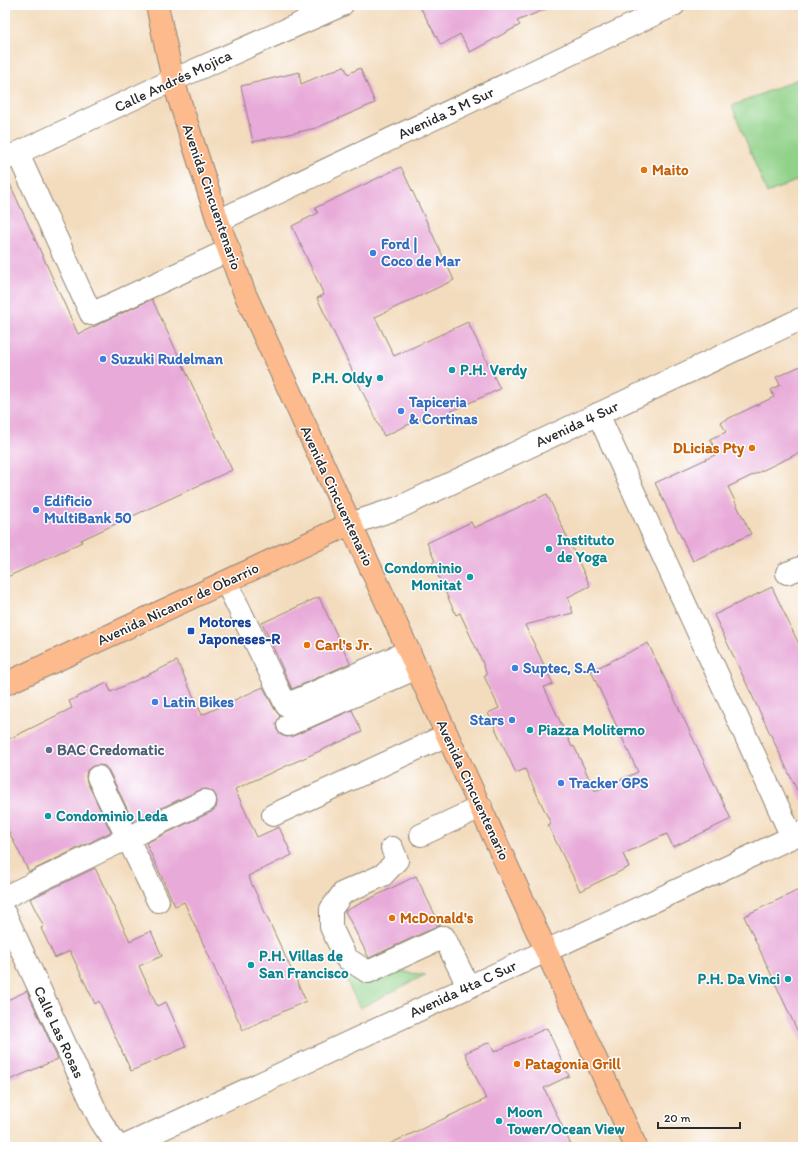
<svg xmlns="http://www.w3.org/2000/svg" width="808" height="1152" font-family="Itim,sans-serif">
  <rect width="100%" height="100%" fill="#fff"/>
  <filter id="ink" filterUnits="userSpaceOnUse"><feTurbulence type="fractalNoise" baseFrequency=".025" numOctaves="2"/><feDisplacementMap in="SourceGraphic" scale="8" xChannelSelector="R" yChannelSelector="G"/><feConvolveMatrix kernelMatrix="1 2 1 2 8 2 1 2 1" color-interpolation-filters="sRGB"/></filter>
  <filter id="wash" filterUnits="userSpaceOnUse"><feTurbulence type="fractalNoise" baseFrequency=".012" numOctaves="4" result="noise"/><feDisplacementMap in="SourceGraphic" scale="16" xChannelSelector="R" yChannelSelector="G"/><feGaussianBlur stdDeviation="0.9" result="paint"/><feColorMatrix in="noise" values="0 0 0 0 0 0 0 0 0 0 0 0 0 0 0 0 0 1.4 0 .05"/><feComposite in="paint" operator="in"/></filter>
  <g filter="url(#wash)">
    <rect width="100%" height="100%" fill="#f3dcbd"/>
    <g fill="#91d289" stroke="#5e7e5a">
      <polygon points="803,77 803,178 767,193 732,106"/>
      <polygon points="338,963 373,980 398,971 425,975 360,1008"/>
    </g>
    <g id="blocks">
      <g fill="#e8aad9">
        <polygon points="419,5 553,5 553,6 517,21 520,25 470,52 460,34 441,45"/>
        <polygon points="344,66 348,74 360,68 375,103 316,128 253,142 241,86 299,72 301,84"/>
        <polygon points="401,167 454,280 375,317 394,356 468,322 500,389 436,418 433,413 384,436 317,298 324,295 292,226 318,213 315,208"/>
        <polygon points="5,173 78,334 152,299 232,470 81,540 82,542 5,578"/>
        <polygon points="803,365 803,451 728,487 751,534 693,561 655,483 717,454 710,439 726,432 721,422 774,397 771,390 780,385 776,377"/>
        <polygon points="547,494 590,586 568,597 573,613 525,625 553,684 544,687 572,747 574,746 595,791 638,772 591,671 648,643 731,819 673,847 667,834 623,854 629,867 580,891 548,825 551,824 525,769 516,773 488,713 499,708 484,676 487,675 482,661 460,613 456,615 432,563 435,561 427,543 471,522 474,528"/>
        <polygon points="772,587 803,653 803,803 714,615"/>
        <polygon points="319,597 350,663 292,689 262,623"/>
        <polygon points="177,661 202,715 263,687 275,710 280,716 276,724 277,730 281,735 287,737 293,736 352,710 362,732 235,789 257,837 279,827 292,855 248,876 306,1001 243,1030 184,902 175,906 146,843 211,812 216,808 217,802 216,796 212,791 206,789 200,790 133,821 109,771 105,766 99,765 93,766 87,770 86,776 87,782 111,832 29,872 5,824 5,741 72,708 69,701 107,683 111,692"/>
        <polygon points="95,868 130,941 151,931 162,956 139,966 157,1006 166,1002 186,1047 131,1071 99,1001 95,1004 70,951 55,958 41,928 44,927 30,899"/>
        <polygon points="416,876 440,925 369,958 345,911"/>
        <polygon points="803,888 803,1043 744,916"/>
        <polygon points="27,991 58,1059 5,1082 5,1001"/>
        <polygon points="547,1028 569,1076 544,1088 572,1147 383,1147 486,1099 465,1053 490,1042 494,1052"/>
      </g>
    </g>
  </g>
  <g filter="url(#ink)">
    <use href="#blocks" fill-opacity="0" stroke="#8f8474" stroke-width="1"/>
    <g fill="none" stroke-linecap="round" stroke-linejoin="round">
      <g stroke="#8f8474" stroke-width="24">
        <g id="minor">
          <polyline points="18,154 91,314 229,250"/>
          <polyline points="5,159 173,80 342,5"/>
          <polyline points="218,221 674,5"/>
          <polyline points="598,414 792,837"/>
          <polyline points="350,524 398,508 803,318"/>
          <polyline points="787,573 803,567"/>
          <polyline points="226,582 286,705 409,651"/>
          <polyline points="288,725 417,668"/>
          <polyline points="98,777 158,901"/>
          <polyline points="273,815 447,735"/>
          <polyline points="421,835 481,807"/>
          <polyline points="392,848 397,860 383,875 343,893 331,909 331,927 346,958 368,972 444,937 468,986"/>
          <polyline points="5,897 205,801"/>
          <polyline points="5,914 100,1120 118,1147"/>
          <polyline points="123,1147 803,832"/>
        </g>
      </g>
      <g stroke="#8f8474" stroke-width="24">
        <g id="major">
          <polyline points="157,5 173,80 218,221 245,294 636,1147"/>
          <polyline points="5,684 350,524"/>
        </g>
      </g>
      <use href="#minor" stroke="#fff" stroke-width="22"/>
      <use href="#major" stroke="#fcba8d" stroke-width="22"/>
    </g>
  </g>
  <g fill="#e8710a" stroke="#fff" stroke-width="1.5">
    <circle cx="644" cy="170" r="4"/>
    <circle cx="752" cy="448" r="4"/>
    <circle cx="307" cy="645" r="4"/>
    <circle cx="392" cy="918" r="4"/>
    <circle cx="517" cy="1064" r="4"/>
  </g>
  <g fill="#3f7fe0" stroke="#fff" stroke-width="1.5">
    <circle cx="373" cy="253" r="4"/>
    <circle cx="103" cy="359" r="4"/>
    <circle cx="401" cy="411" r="4"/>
    <circle cx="36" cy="510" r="4"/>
    <circle cx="515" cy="668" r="4"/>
    <circle cx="155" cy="702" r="4"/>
    <circle cx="512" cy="720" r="4"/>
    <circle cx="561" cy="783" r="4"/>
  </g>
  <g fill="#0f9aa8" stroke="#fff" stroke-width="1.5">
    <circle cx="452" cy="370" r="4"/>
    <circle cx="380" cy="378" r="4"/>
    <circle cx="549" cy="549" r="4"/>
    <circle cx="470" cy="577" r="4"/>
    <circle cx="530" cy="730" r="4"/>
    <circle cx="48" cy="816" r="4"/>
    <circle cx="251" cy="965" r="4"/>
    <circle cx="788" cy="979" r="4"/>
    <circle cx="499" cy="1121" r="4"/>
  </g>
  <rect fill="#1a4fb4" stroke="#fff" stroke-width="1.5" x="187" y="627" width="8" height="8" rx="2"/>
  <circle fill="#5c6f8a" stroke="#fff" stroke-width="1.5" cx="49" cy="750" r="4"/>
  <g text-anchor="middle" stroke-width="3" stroke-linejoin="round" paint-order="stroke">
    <g font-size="15" fill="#2b2b2b" stroke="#fff">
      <text transform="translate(173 81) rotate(-25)" y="5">Calle Andrés Mojica</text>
      <text transform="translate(446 113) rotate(-25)" y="5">Avenida 3 M Sur</text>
      <text transform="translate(212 197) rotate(71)" y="5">Avenida Cincuentenario</text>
      <text transform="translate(577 424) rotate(-25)" y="5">Avenida 4 Sur</text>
      <text transform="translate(337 496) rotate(65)" y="5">Avenida Cincuentenario</text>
      <text transform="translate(178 604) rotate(-25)" y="5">Avenida Nicanor de Obarrio</text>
      <text transform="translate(473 790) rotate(65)" y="5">Avenida Cincuentenario</text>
      <text transform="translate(463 989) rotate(-25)" y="5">Avenida 4ta C Sur</text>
      <text transform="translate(59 1032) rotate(65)" y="5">Calle Las Rosas</text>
    </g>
    <g font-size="15" font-weight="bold" fill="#c56008" stroke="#fff" text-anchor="start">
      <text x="652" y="175">Maito</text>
      <text x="744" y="453" text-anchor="end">DLicias Pty</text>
      <text x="315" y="650">Carl's Jr.</text>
      <text x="400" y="923">McDonald's</text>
      <text x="525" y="1069">Patagonia Grill</text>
    </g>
    <g font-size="15" font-weight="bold" fill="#366cbe" stroke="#fff" text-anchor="start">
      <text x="381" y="249">Ford |<tspan x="381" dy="17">Coco de Mar</tspan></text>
      <text x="111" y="364">Suzuki Rudelman</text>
      <text x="409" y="407">Tapiceria<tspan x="409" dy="17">&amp; Cortinas</tspan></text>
      <text x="44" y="506">Edificio<tspan x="44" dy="17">MultiBank 50</tspan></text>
      <text x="523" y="673">Suptec, S.A.</text>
      <text x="163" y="707">Latin Bikes</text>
      <text x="504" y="725" text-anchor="end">Stars</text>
      <text x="569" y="788">Tracker GPS</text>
    </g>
    <g font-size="15" font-weight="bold" fill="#0d838f" stroke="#fff" text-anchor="start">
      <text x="460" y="375">P.H. Verdy</text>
      <text x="372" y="383" text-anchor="end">P.H. Oldy</text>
      <text x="557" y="545">Instituto<tspan x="557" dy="17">de Yoga</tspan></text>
      <text x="462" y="573" text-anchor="end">Condominio<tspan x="462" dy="17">Monitat</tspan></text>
      <text x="538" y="735">Piazza Moliterno</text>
      <text x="56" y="821">Condominio Leda</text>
      <text x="259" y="961">P.H. Villas de<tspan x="259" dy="17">San Francisco</tspan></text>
      <text x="780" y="984" text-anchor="end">P.H. Da Vinci</text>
      <text x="507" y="1117">Moon<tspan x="507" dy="17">Tower/Ocean View</tspan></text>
    </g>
    <g font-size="15" font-weight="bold" fill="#164399" stroke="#fff" text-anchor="start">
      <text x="199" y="627">Motores<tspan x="199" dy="17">Japoneses-R</tspan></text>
    </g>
    <g font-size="15" font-weight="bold" fill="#4e5e75" stroke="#fff" text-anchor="start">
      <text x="57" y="755">BAC Credomatic</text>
    </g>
  </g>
  <rect width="808" height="1152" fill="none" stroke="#fff" stroke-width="20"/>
  <path d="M658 1122v6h82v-6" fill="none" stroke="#2b2b2b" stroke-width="2"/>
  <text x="664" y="1122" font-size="12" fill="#2b2b2b" stroke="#ffffff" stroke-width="3" paint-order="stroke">20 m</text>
</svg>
